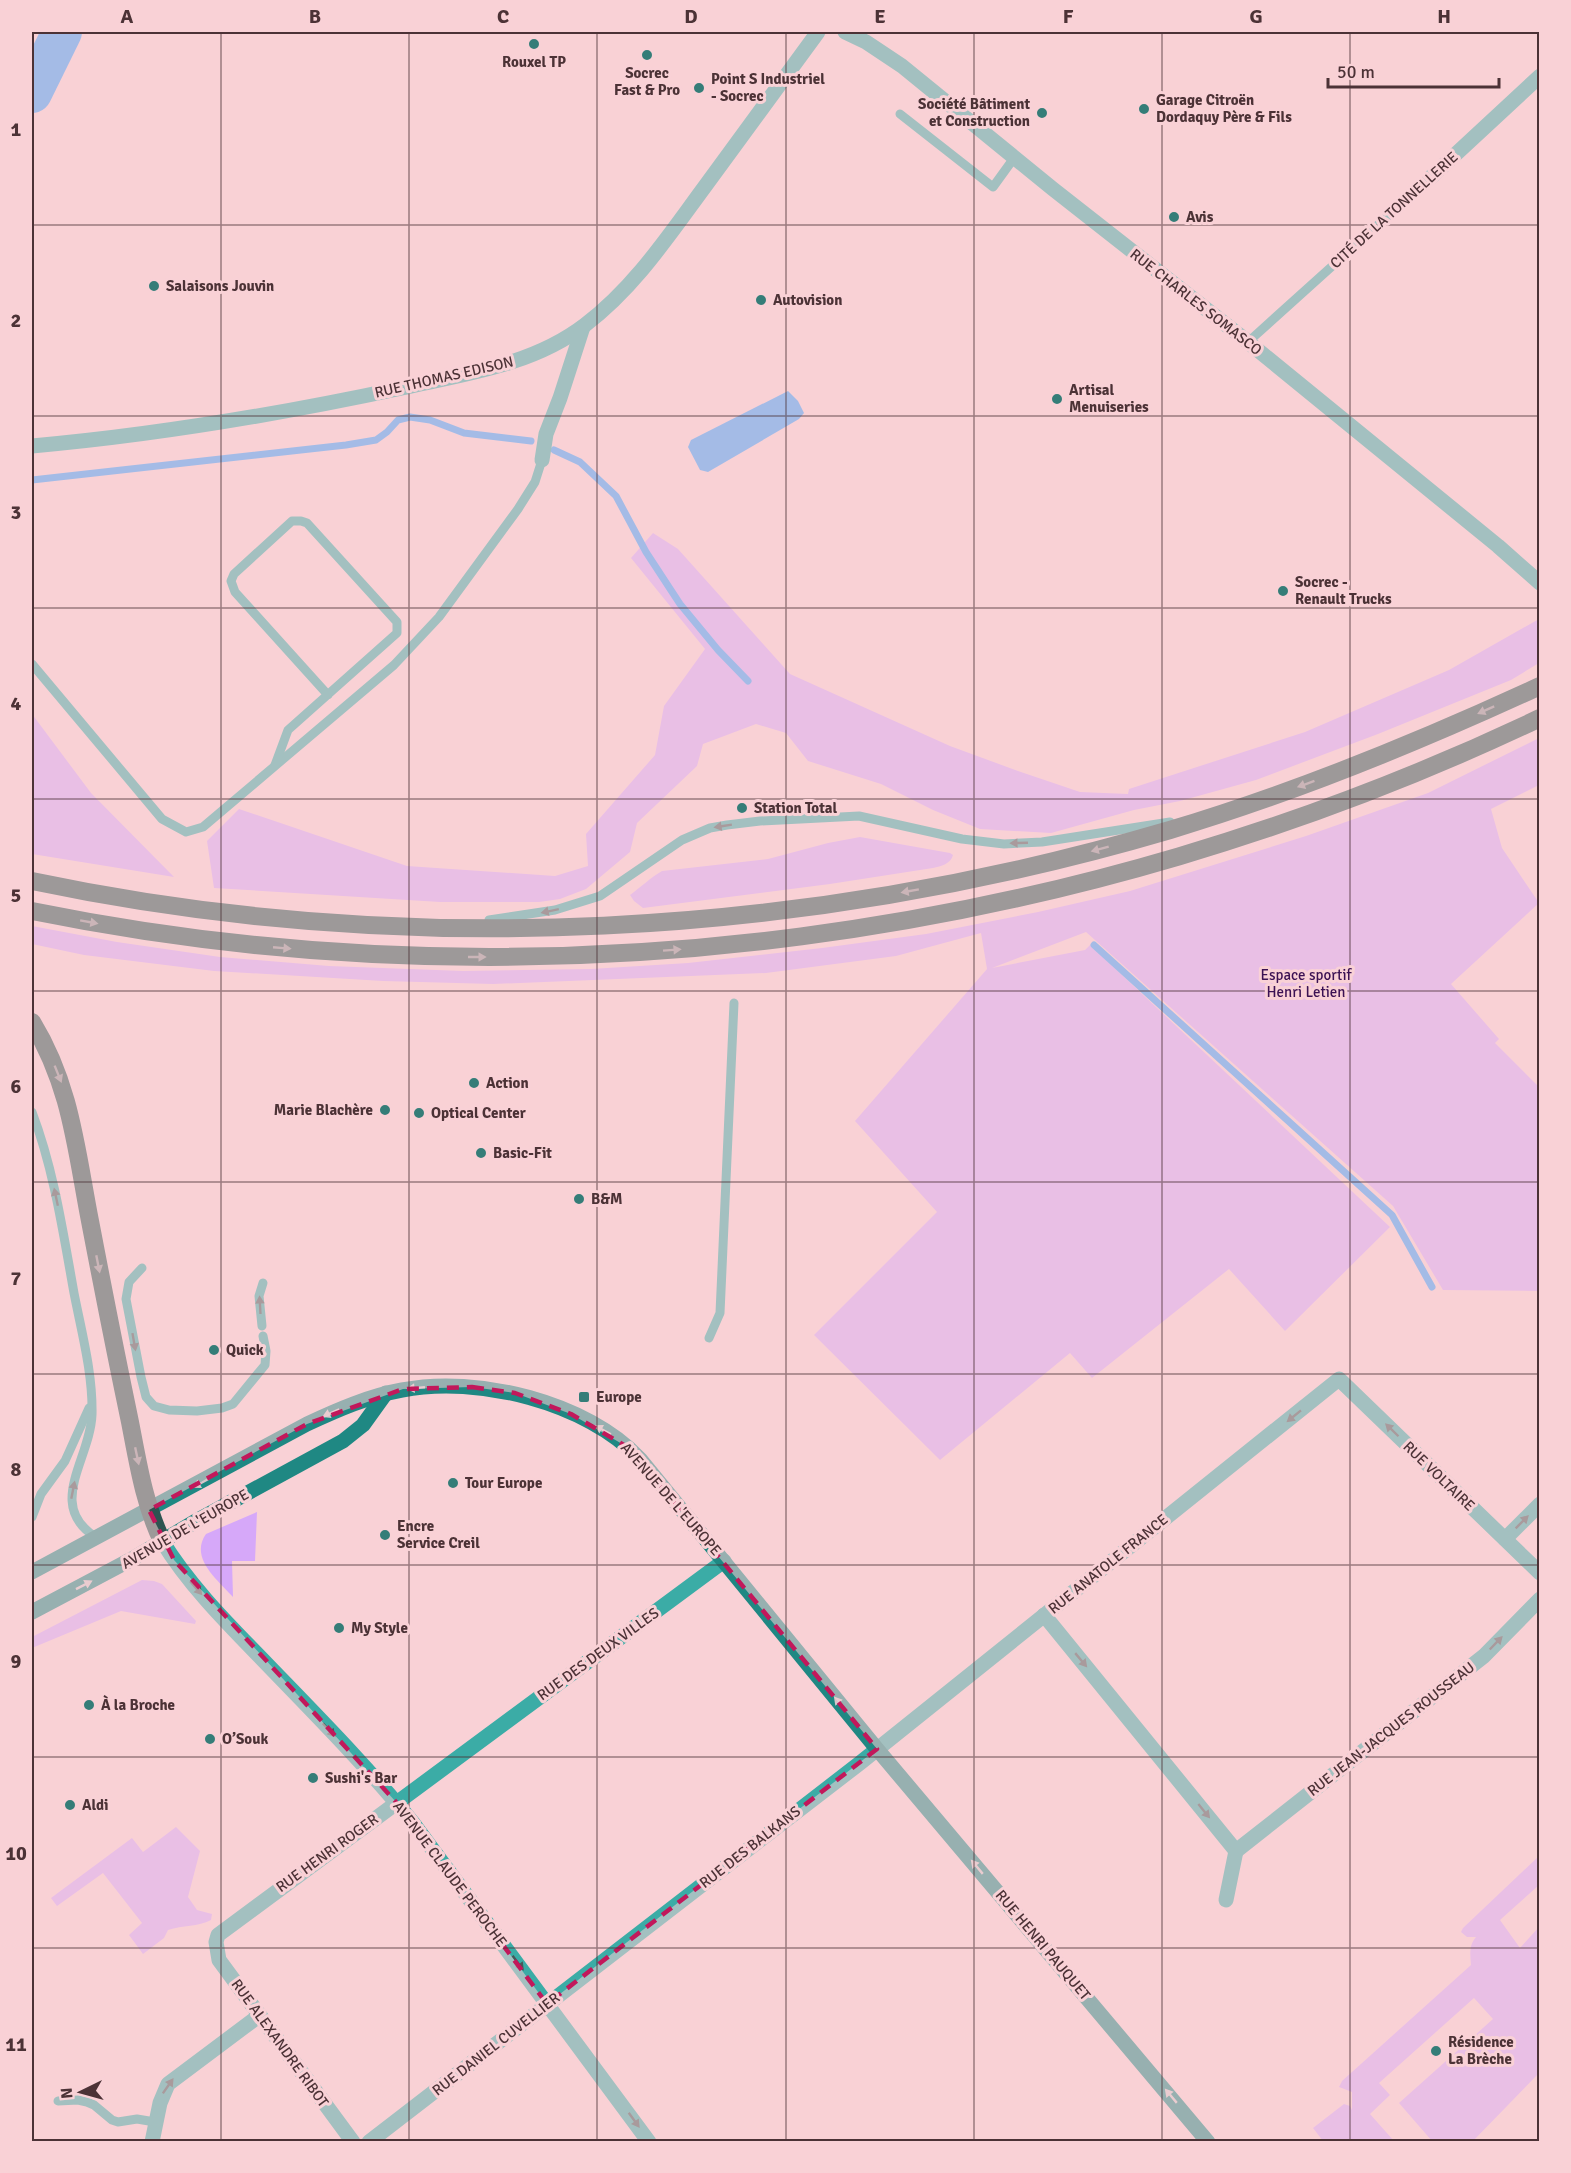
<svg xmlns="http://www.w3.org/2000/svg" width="1571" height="2173" font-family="Signika,sans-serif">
  <rect width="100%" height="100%" fill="#f9d1d6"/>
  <g fill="#d6a8f9">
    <polygon points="653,533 678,549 790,674 950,746 1018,771 1080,792 1128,794 1129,789 1305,732 1449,670 1539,619 1539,663 1511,680 1378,734 1256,780 1180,801 1134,810 1051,833 980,829 933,810 881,784 808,761 786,733 756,724 703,744 697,766 637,823 630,852 586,889 560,899 539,902 440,902 214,888 207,841 239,809 407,866 555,876 588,866 586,834 655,755 664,706 705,649 631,558"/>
    <polygon points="32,714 91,793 174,877 32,854"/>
    <polygon points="1539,738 1539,785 1491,809 1502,848 1539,903 1451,984 1499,1039 1495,1043 1539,1087 1539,1291 1443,1290 1393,1206 1086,932 992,968 1085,950 1090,945 1390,1227 1285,1331 1229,1269 1092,1378 1070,1353 940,1460 814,1335 937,1212 855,1121 987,969 981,933 896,956 766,973 493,984 383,981 214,971 84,955 32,944 32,926 117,942 220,957 329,966 463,971 591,969 688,963 822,948 926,934 1038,912 1130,891 1306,836 1428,793"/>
    <path d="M860,837L950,853L953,855C951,864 941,866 933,868L830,884L643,908L634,901L630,895C641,887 650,878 662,871L768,859L828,843Z"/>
    <path d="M257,1512L255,1561H232L233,1597C218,1580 189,1558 206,1534Z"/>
    <polygon points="142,1580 154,1581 162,1584 196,1621 195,1624 121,1611 32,1648 32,1637"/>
    <path d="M176,1827L200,1851L188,1897L197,1910L212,1914L211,1920C198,1927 183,1925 168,1930L164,1938L143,1954L129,1935L142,1923L103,1873L57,1906L51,1898L132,1838L143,1852Z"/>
    <path d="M1539,1856V1885L1500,1920L1520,1948L1539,1927V2073L1473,2141H1432L1399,2103L1493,2019L1474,1998L1379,2083L1390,2095L1370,2114L1394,2141H1323L1313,2128L1344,2104L1350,2106L1352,2110V2092L1339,2087L1342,2081L1471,1965C1470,1954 1469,1945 1476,1937H1467L1461,1932L1463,1928Z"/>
  </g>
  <polygon fill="#3da1fb" points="788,391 798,401 804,413 799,419 708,472 700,470 688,447 691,440"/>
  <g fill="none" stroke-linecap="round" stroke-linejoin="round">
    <g stroke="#3da1fb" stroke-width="7">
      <polyline points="554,450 580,462 616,496 646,552 680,604 718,650 748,681"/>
      <polyline points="32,480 346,445 376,440 387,432 398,420 410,417 430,420 464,433 531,441"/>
      <polyline points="1094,945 1392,1215 1432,1287"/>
    </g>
    <polyline stroke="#3da1fb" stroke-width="40" points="32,93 62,32"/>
    <g stroke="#3baca6" stroke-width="9">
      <polyline points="900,114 993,187 1014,158"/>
      <polyline points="1248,342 1430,178"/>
      <polyline points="32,664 162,819 186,832 203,827 394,665 439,617 518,509 535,482 542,460"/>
      <polyline points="275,765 288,730 397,633 397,622 307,523 301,521 292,521 234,574 231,581 235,592 328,695"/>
      <polyline points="489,920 555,910 600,896 682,840 710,828 727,825 760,821 859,816 962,839 1004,844 1042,842 1170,822"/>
      <path d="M32,1112C54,1170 63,1232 74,1293C82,1334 93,1374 92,1415C90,1460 45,1506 97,1538"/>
      <polyline points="142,1268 129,1282 126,1299 141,1377 146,1397 154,1406 169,1410 197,1411 222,1408 233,1404 265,1365 266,1351 263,1336"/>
      <polyline points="262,1326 259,1296 263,1283"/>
      <polyline points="709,1338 720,1313 734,1003"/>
      <polyline points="32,1517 41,1494 65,1461 89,1408"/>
      <polyline points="58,2101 78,2100 87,2102 94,2105 112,2120 118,2122 137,2119 155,2122"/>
    </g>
    <g stroke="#3baca6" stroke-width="15">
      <polyline points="845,32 866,42 902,66 1053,189 1248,342 1498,546 1540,583"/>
      <polyline points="1430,178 1540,76"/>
      <path d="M32,446C156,435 280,414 402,388C465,374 533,365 585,325C635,287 669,235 706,185C743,134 781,83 818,32"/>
      <polyline points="542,460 546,434 560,398 583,327"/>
      <polyline points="1505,1539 1540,1504"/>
      <path d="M162,1541C189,1585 226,1622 262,1659C313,1712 366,1765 413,1823L649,2142"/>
      <polyline points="1044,1615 1236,1851 1484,1656 1540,1599"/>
      <polyline points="1226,1900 1236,1851"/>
      <polyline points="152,2142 160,2103 168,2084 260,2015"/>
      <polyline points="353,2142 219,1960 216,1942 218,1935 724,1561"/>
      <polyline points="369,2142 860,1763 1339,1379 1540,1573"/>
    </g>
    <g stroke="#1f8883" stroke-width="15">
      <path d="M32,1572L307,1424C337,1410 369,1396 402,1390C477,1375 587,1402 640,1459L877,1749L1208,2142"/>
      <polyline points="32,1612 132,1559 196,1521 343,1441 363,1425 386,1393"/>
    </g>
    <g stroke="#2d5451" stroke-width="18">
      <path d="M32,881C407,960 803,938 1170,830C1297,792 1419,742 1540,686"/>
      <path d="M32,911C539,1014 1074,940 1540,718"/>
      <path d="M32,1022C71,1086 76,1149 90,1221C103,1289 116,1355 130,1422C138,1463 144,1503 162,1541"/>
    </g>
  </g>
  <defs><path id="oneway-solid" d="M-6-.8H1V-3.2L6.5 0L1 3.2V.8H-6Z" transform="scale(1.5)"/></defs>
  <g fill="#939294">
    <use href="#oneway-solid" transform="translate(1486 710) rotate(156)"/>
    <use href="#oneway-solid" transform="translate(1306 784) rotate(160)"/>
    <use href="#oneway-solid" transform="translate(1100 849) rotate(165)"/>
    <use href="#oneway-solid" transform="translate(910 891) rotate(170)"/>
    <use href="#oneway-solid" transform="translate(89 922) rotate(10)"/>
    <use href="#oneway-solid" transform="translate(282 948) rotate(5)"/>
    <use href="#oneway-solid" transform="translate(672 950) rotate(-4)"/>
    <use href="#oneway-solid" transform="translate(477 957)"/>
    <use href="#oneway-solid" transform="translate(58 1074) rotate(68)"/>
    <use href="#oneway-solid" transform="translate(98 1264) rotate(79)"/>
    <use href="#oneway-solid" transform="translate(137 1456) rotate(78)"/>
  </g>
  <g fill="#475758">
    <use href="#oneway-solid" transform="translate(723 826) rotate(171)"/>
    <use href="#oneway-solid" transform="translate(1019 843) rotate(178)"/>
    <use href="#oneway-solid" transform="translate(550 911) rotate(168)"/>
    <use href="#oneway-solid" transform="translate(56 1197) rotate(-102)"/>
    <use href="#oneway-solid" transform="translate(260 1305) rotate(-93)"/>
    <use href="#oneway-solid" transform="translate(134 1342) rotate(80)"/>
    <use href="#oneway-solid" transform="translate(1294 1416) rotate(141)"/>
    <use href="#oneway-solid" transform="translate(1392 1430) rotate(-136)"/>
    <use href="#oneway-solid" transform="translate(73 1490) rotate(-79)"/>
    <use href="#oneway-solid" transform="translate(1522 1522) rotate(-45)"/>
    <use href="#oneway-solid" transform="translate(196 1588) rotate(49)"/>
    <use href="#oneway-solid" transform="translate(1496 1643) rotate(-46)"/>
    <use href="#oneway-solid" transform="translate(1081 1660) rotate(50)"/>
    <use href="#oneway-solid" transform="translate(329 1730) rotate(47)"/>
    <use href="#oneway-solid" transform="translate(1204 1811) rotate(51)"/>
    <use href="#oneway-solid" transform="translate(518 1963) rotate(53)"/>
    <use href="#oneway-solid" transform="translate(168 2086) rotate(-55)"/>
    <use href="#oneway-solid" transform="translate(634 2120) rotate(54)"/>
  </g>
  <g fill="#d8c6ca">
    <use href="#oneway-solid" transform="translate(416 1388) rotate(175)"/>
    <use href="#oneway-solid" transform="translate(331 1413) rotate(156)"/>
    <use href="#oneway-solid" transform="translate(603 1430) rotate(-151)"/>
    <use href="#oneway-solid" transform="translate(201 1483) rotate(151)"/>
    <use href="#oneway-solid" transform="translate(84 1585) rotate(-27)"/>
    <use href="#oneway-solid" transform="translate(840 1704) rotate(-129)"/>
    <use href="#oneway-solid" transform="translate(977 1867) rotate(-130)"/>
    <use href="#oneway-solid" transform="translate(1171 2096) rotate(-130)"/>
  </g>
  <path d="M0 0H1571V2173H0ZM472,1387L515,1393L571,1414L629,1448L877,1749L547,2004L396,1802L174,1560L149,1510L307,1424L403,1389Z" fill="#f9d1d6" fill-opacity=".55" fill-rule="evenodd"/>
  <path fill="none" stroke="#c2185b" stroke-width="4.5" stroke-dasharray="12 8" stroke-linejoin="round" d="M472,1387L515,1393L571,1414L629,1448L877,1749L547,2004L396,1802L174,1560L149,1510L307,1424L403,1389Z"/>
  <path fill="none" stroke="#4c3236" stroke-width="1.5" stroke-opacity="0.55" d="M221,32V2142M409,32V2142M597,32V2142M786,32V2142M974,32V2142M1162,32V2142M1350,32V2142M32,225H1540M32,416H1540M32,608H1540M32,799H1540M32,991H1540M32,1182H1540M32,1374H1540M32,1565H1540M32,1757H1540M32,1948H1540"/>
  <g fill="#357d78" stroke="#f9d1d6" stroke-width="2">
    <circle cx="534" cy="44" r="6"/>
    <circle cx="647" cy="55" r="6"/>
    <circle cx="699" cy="88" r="6"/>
    <circle cx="1144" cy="109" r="6"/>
    <circle cx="1042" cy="113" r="6"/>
    <circle cx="1174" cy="217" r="6"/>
    <circle cx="154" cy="286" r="6"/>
    <circle cx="761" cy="300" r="6"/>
    <circle cx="1057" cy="399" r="6"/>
    <circle cx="1283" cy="591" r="6"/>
    <circle cx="742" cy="808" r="6"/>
    <circle cx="474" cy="1083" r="6"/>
    <circle cx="385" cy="1110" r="6"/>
    <circle cx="419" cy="1113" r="6"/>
    <circle cx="481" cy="1153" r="6"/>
    <circle cx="579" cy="1199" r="6"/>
    <circle cx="214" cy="1350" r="6"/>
    <rect x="578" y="1391" width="12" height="12" rx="3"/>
    <circle cx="453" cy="1483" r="6"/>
    <circle cx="385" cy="1535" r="6"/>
    <circle cx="339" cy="1628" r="6"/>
    <circle cx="89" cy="1705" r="6"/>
    <circle cx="210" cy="1739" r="6"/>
    <circle cx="313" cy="1778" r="6"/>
    <circle cx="70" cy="1805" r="6"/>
    <circle cx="1436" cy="2051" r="6"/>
  </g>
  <g text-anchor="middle" stroke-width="6" stroke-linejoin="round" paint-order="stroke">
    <g font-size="15" font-weight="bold" fill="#4c3236" stroke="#f9d1d6" text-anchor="start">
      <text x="534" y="67" text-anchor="middle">Rouxel TP</text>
      <text x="647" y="78" text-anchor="middle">Socrec<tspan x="647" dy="17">Fast &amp; Pro</tspan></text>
      <text x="711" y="84">Point S Industriel<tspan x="711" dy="17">- Socrec</tspan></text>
      <text x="1156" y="105">Garage Citroën<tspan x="1156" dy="17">Dordaquy Père &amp; Fils</tspan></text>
      <text x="1030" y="109" text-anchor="end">Société Bâtiment<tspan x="1030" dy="17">et Construction</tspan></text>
      <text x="1186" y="222">Avis</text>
      <text x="166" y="291">Salaisons Jouvin</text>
      <text x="773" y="305">Autovision</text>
      <text x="1069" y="395">Artisal<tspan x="1069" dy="17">Menuiseries</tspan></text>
      <text x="1295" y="587">Socrec -<tspan x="1295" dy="17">Renault Trucks</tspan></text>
      <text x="754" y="813">Station Total</text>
      <text x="486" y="1088">Action</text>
      <text x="373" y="1115" text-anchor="end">Marie Blachère</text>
      <text x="431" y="1118">Optical Center</text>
      <text x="493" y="1158">Basic-Fit</text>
      <text x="591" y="1204">B&amp;M</text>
      <text x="226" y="1355">Quick</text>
      <text x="596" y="1402">Europe</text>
      <text x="465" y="1488">Tour Europe</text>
      <text x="397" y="1531">Encre<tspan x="397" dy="17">Service Creil</tspan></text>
      <text x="351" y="1633">My Style</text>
      <text x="101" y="1710">À la Broche</text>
      <text x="222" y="1744">O’Souk</text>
      <text x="325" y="1783">Sushi's Bar</text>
      <text x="82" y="1810">Aldi</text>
      <text x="1448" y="2047">Résidence<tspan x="1448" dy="17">La Brèche</tspan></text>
    </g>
    <g font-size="15" fill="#4c3236" stroke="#f9d1d6">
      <text transform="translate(1394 210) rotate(-42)" y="5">CITÉ DE LA TONNELLERIE</text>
      <text transform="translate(1196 302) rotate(38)" y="5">RUE CHARLES SOMASCO</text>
      <text transform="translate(444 377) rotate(-13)" y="5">RUE THOMAS EDISON</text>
      <text transform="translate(1439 1476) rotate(44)" y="5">RUE VOLTAIRE</text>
      <text transform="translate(671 1499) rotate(49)" y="5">AVENUE DE L'EUROPE</text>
      <text transform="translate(185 1529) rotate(-30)" y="5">AVENUE DE L'EUROPE</text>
      <text transform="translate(1108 1564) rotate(-39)" y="5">RUE ANATOLE FRANCE</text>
      <text transform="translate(598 1654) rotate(-36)" y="5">RUE DES DEUX VILLES</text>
      <text transform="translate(1391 1729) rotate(-38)" y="5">RUE JEAN-JACQUES ROUSSEAU</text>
      <text transform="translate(750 1847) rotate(-38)" y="5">RUE DES BALKANS</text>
      <text transform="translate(327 1853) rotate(-36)" y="5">RUE HENRI ROGER</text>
      <text transform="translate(450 1874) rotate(53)" y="5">AVENUE CLAUDE PEROCHE</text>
      <text transform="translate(1043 1945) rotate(50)" y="5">RUE HENRI PAUQUET</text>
      <text transform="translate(280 2043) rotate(54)" y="5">RUE ALEXANDRE RIBOT</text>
      <text transform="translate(496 2044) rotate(-38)" y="5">RUE DANIEL CUVELLIER</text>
    </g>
    <g font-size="15" fill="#3b1153" stroke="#f9d1d6">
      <text x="1306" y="980">Espace sportif<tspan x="1306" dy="17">Henri Letien</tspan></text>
    </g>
  </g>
  <rect width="1571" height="2173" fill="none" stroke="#f9d1d6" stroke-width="66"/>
  <g transform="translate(81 2092) rotate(265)" stroke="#f9d1d6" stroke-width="4.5" paint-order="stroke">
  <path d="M0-4.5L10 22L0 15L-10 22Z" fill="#4c3236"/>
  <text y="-9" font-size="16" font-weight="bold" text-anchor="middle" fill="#4c3236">N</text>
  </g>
  <path d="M1328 78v9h171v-9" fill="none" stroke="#4c3236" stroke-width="3"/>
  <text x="1337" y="78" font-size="18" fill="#4c3236" stroke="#f9d1d6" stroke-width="4.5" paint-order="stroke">50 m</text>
  <rect x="33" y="33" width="1505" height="2107" fill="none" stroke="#4c3236" stroke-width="2"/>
  <g font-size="20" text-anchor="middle" font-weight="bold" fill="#4c3236">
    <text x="127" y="23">A</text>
    <text x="315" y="23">B</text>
    <text x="503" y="23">C</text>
    <text x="691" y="23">D</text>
    <text x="880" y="23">E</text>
    <text x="1068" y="23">F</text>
    <text x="1256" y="23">G</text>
    <text x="1444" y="23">H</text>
    <text x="16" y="136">1</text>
    <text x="16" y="327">2</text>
    <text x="16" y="519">3</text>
    <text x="16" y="710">4</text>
    <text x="16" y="902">5</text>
    <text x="16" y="1093">6</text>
    <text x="16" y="1285">7</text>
    <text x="16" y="1476">8</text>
    <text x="16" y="1668">9</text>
    <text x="16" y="1860">10</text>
    <text x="16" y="2051">11</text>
  </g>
</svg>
